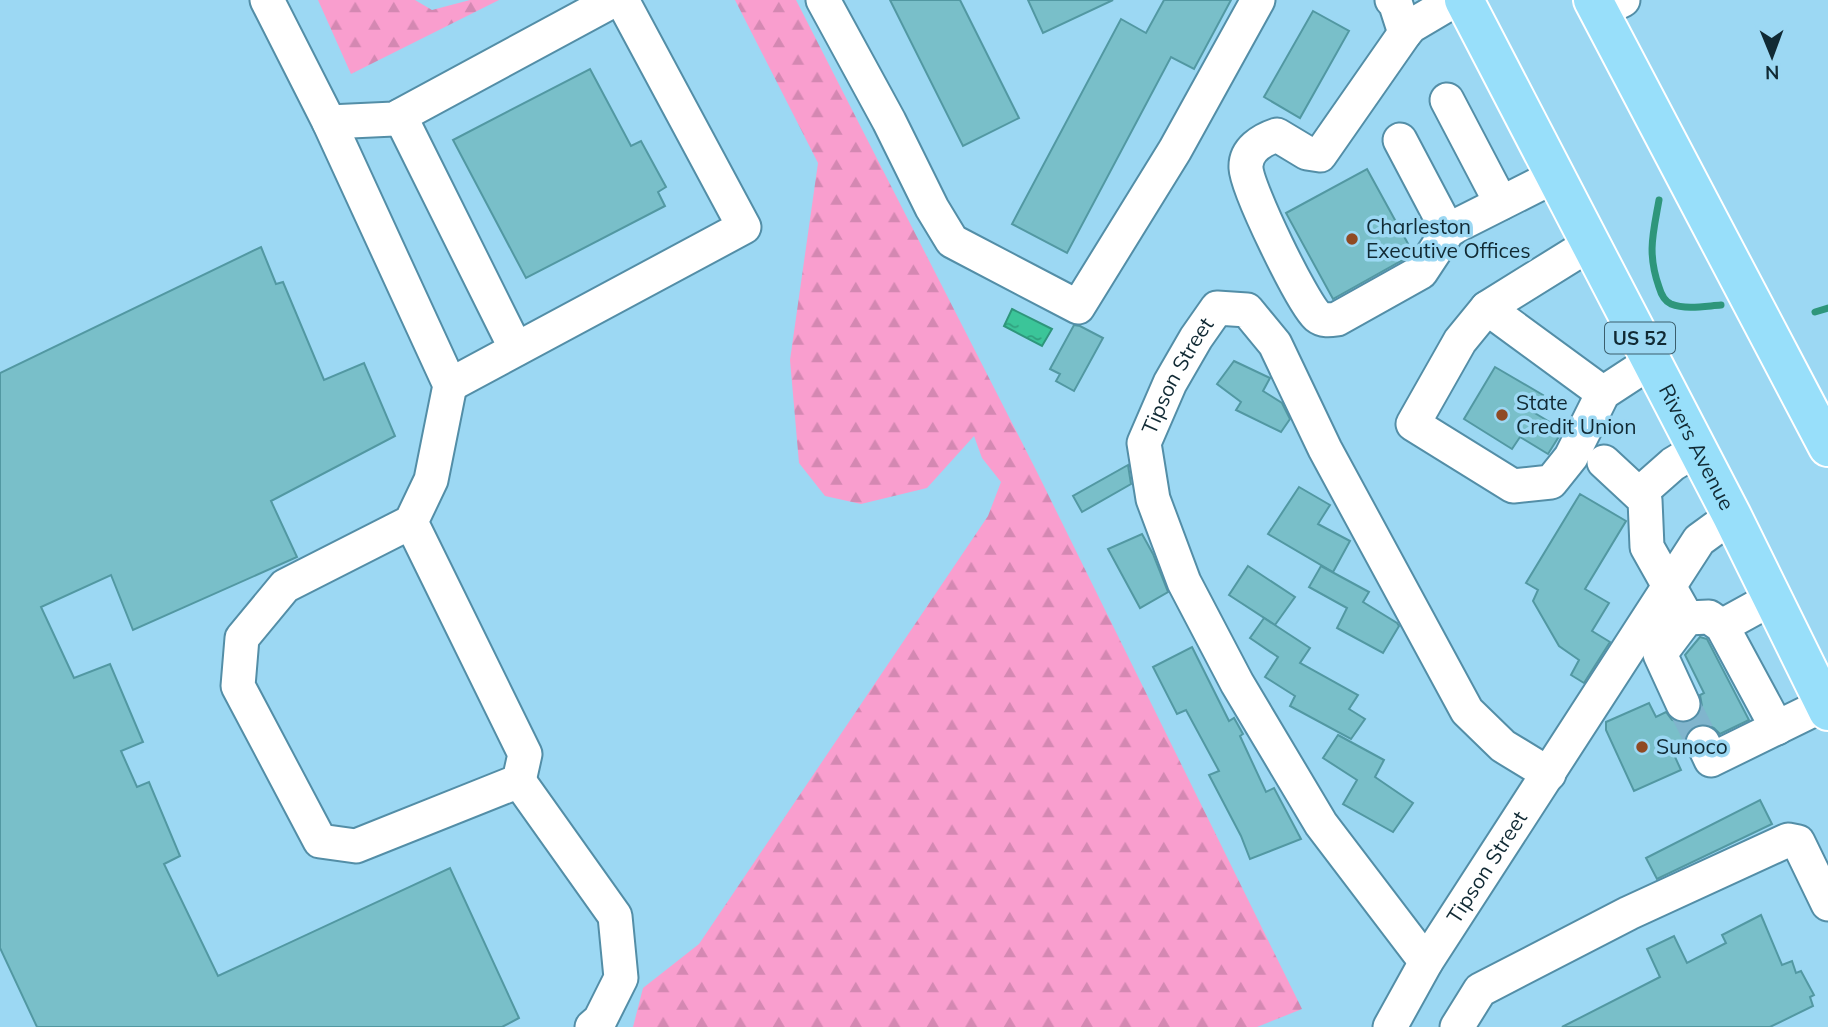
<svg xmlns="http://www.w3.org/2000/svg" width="1828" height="1027" font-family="Mulish,sans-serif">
  <defs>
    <pattern id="forest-firs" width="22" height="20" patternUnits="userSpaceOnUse" patternTransform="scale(1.75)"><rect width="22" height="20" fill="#f99ece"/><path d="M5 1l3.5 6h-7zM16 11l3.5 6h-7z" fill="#d488b2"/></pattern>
    <pattern id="water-ripples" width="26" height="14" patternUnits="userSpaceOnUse" patternTransform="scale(1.75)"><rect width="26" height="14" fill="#3bc599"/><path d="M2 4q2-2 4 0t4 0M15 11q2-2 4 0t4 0" fill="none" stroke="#30a07e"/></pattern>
  </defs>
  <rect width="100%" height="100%" fill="#9cd8f3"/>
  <g fill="url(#forest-firs)">
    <polygon points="318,0 415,0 432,10 470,0 499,0 351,74"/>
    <polygon points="735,0 796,0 1037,472 1302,1009 1257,1027 633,1027 643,988 699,944 988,516 1001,482 982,458 974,436 927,488 861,504 825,496 799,463 790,360 818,163"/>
  </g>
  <polygon fill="url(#water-ripples)" stroke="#2e967b" stroke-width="2" points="1012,309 1052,329 1042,346 1004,326"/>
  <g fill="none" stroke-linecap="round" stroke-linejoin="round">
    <g stroke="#2e967b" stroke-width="7">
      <path d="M1659,200C1653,234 1647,253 1659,287C1661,294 1664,301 1671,304C1686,310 1706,306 1721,305"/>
      <polyline points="1815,312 1828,308"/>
    </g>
  </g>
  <g fill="#79bfc9" stroke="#5298a2" stroke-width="2">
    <polygon points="890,0 960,0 1019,118 963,146"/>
    <polygon points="1028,0 1113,0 1043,33"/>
    <polygon points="1164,0 1231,0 1194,69 1171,57 1067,253 1012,224 1121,19 1146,33"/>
    <polygon points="1313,11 1349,31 1300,118 1264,97"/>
    <polygon points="590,69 631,146 641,141 666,187 658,192 665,206 526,278 453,140"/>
    <polygon points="1367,169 1412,251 1408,257 1333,299 1286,213"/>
    <polygon points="261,247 276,284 283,282 324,380 364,363 395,436 271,501 297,557 133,630 111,575 41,607 74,678 110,664 143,742 121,751 137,787 149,782 180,856 164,864 218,976 450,868 519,1018 502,1027 37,1027 0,948 0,373"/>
    <polygon points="1074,325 1080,326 1103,338 1074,391 1056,381 1060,374 1050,369"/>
    <polygon points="1234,361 1270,378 1263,391 1282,403 1290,419 1281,432 1236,410 1241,402 1217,384"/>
    <polygon points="1495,367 1543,395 1533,412 1563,430 1548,454 1520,437 1512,449 1464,419"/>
    <polygon points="1128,465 1131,484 1082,512 1073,496"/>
    <polygon points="1299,487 1330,505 1318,524 1350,541 1333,572 1268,534"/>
    <polygon points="1580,494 1626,521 1585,589 1609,603 1592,631 1610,642 1584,683 1571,675 1579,660 1559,646 1533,601 1538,590 1526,583"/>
    <polygon points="1142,534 1153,554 1168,592 1140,608 1108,549"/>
    <polygon points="1248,566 1295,597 1275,625 1229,595"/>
    <polygon points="1321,566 1369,592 1363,602 1397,623 1399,626 1383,653 1337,628 1347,608 1309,587"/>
    <polygon points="1264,618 1310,648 1300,663 1358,695 1349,709 1365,719 1351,739 1290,706 1295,696 1265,677 1278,657 1250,638"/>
    <polygon points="1700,637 1707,639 1749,720 1720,734 1714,728 1705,724 1694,726 1688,732 1684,741 1686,751 1675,757 1681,770 1634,791 1606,730 1606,722 1649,703 1656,717 1666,712 1672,720 1682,723 1692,721 1698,716 1702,706 1700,695 1704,693 1685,655"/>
    <polygon points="1192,647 1229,721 1234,718 1243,734 1240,736 1266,792 1274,788 1301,839 1250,859 1241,836 1209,775 1219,771 1186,710 1177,714 1153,667"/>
    <polygon points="1338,735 1384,760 1375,777 1413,803 1393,832 1343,804 1357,780 1323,758"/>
    <polygon points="1760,800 1772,824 1657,879 1646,858"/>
    <polygon points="1761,915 1782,965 1792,961 1796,973 1801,971 1814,995 1810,997 1813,1006 1770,1027 1562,1027 1660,977 1647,949 1674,936 1687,963 1726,943 1722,935"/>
  </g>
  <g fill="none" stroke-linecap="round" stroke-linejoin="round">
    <polyline stroke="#80b5cd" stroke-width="33" stroke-dasharray="33 17" stroke-linecap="butt" points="1683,704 1703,743"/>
    <g stroke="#538ea7" stroke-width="37">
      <g id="minor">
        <polyline points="267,0 329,122 450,385 431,480 411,522 285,586 242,638 238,686 320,841 356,846 519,781 525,754 411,522"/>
        <polyline points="823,0 889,121 932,208 952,241 1078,307 1175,150 1258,0"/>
        <polyline points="1392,0 1395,2 1405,33"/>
        <path d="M1455,0L1411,26L1405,33L1320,155L1307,153L1277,135C1262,140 1245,150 1246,168C1247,189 1302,302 1317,316C1323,321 1330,320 1337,319L1421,272L1448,231L1456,226L1555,176"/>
        <polyline points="1599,12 1623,0"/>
        <polyline points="1447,100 1501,203"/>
        <polyline points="400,116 516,349"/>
        <polyline points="329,122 394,119 614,0"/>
        <polyline points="1400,140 1448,231"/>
        <polyline points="1590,244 1487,308 1460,341 1413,424 1513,486 1551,482 1571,457 1603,393 1652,361"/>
        <polyline points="1487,308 1603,393"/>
        <polyline points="450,385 744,227 622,0"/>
        <polyline points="1604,462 1645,500 1647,547 1687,618 1660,654 1683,704"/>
        <polyline points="1639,494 1673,464 1698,449"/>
        <polyline points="1687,618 1709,617 1722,626 1777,728"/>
        <polyline points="1722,626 1773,598"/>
        <polyline points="1703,743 1711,760 1825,704"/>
        <polyline points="519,781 615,916 621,978 600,1020 592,1027"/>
        <path id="s1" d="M1426,962L1321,824L1237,683L1184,582L1153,499L1144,443L1170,383L1196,338L1217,308L1247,310L1275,344L1325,449L1467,711L1503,746L1549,774"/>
        <path id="s2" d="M1390,1027L1426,962L1699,540L1732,516"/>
        <polyline points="1457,1027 1480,990 1629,913 1788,840 1798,842 1828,904"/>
      </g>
    </g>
    <g stroke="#fff" stroke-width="42">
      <g id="major">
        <path id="s3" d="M1464,0L1732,516L1828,711"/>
        <polyline points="1593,0 1828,447"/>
      </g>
    </g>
    <use href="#minor" stroke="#fff" stroke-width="33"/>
    <use href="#major" stroke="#98dffa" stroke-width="38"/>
  </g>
  <g fill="#904a23" stroke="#9cd8f3" stroke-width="2.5">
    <circle cx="1352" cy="239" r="7"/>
    <circle cx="1502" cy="415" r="7"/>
    <circle cx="1642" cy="747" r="7"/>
  </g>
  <g text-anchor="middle" stroke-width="7" stroke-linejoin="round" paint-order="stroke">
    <rect fill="#9cd8f3" stroke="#3b5e6d" stroke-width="2" x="1605" y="322.5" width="70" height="31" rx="5"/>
    <g font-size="19" font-weight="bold" fill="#112a34">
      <text x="1640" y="345">US 52</text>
    </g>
    <g font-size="21" fill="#112a34" stroke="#9cd8f3" text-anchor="start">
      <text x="1366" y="234">Charleston<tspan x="1366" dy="24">Executive Offices</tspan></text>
      <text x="1516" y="410">State<tspan x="1516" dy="24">Credit Union</tspan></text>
      <text x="1656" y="754">Sunoco</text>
    </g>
    <g font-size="21" fill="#112a34" stroke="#9cd8f3">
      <text dy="7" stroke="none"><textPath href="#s1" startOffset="672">Tipson Street</textPath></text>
      <text dy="7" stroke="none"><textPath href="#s3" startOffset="504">Rivers Avenue</textPath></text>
      <text dy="7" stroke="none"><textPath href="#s2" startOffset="187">Tipson Street</textPath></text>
    </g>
  </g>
  <g transform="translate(1772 56) rotate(179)" stroke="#9cd8f3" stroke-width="5" paint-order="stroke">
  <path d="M0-5L12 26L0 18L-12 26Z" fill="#112a34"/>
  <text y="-10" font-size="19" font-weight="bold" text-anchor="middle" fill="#112a34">N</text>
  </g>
</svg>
